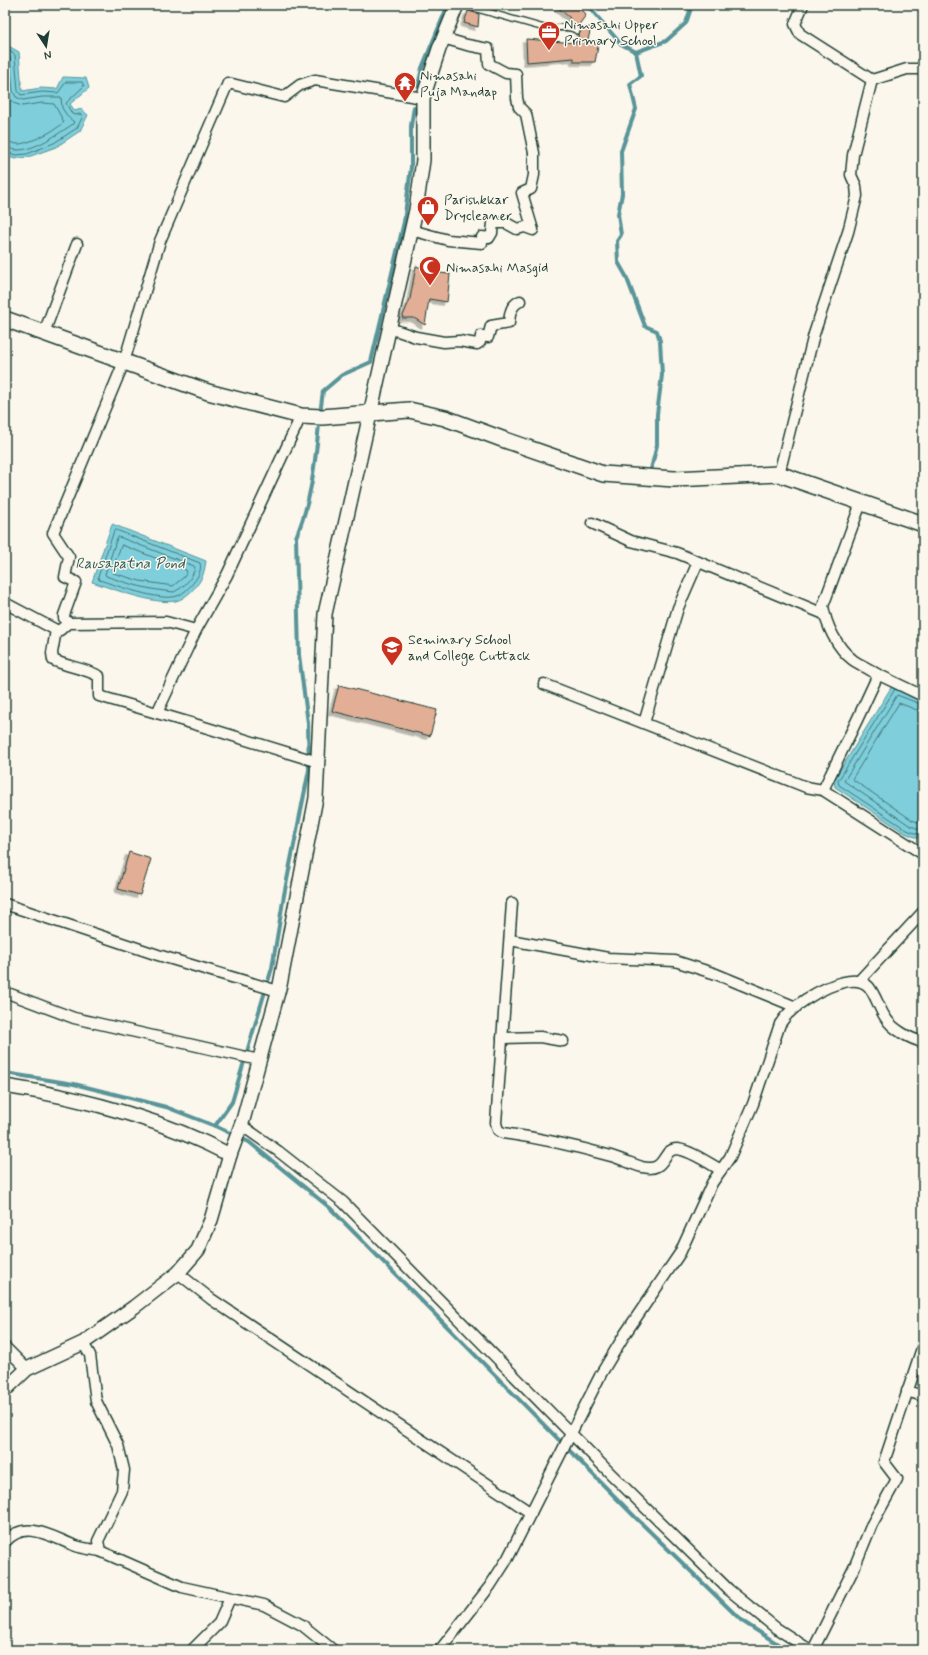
<svg xmlns="http://www.w3.org/2000/svg" width="928" height="1655" font-family="Mynerve,sans-serif">
  <defs>
    <filter id="shadow"><feDropShadow dx="-3.5" dy="3.5" stdDeviation="0" flood-color="#0004"/></filter>
  </defs>
  <rect width="100%" height="100%" fill="#fbf7ec"/>
  <filter id="ink" filterUnits="userSpaceOnUse"><feTurbulence type="fractalNoise" baseFrequency=".025" numOctaves="2"/><feDisplacementMap in="SourceGraphic" scale="8" xChannelSelector="R" yChannelSelector="G"/><feConvolveMatrix kernelMatrix="1 2 1 2 8 2 1 2 1" color-interpolation-filters="sRGB"/></filter>
  <g filter="url(#ink)">
    <g fill="#7ecedb" stroke="#589498">
      <polygon points="5,44 19,52 22,91 41,88 57,89 63,77 86,78 89,88 70,104 75,111 81,109 88,115 80,131 56,147 28,157 15,159 5,156"/>
      <path d="M112,524L206,561C205,567 204,574 201,579C197,587 185,599 176,601C154,605 114,589 92,582Z"/>
      <polygon points="892,686 923,697 922,840 905,833 835,787 834,780"/>
    </g>
    <g fill="none" stroke-linecap="round" stroke-linejoin="round">
      <g stroke="#457777" stroke-width="1">
        <polyline points="5,48 15,55 18,91 21,95 42,92 58,93 66,82 82,82 84,86 66,103 72,114 75,115 80,114 83,116 77,128 54,143 27,154 16,155 5,152"/>
        <path d="M5,54L10,58L13,91L16,97L23,100L42,97H61L62,108L68,117L74,122L73,124C58,134 35,150 18,150C13,150 9,148 5,147"/>
        <path d="M5,67L7,93L13,103L22,106L42,103L54,104L64,122C57,130 29,144 18,144C13,144 9,141 5,141"/>
        <path d="M116,530L200,563C202,570 198,577 193,583C190,587 183,594 177,596C161,602 116,585 99,580L98,577L114,531Z"/>
        <path d="M119,537L194,566L195,568C192,579 184,587 174,592C150,590 128,584 106,576L105,574L117,538Z"/>
        <polygon points="122,545 186,570 187,572 184,577 173,586 140,581 113,573 112,570"/>
        <polyline points="895,689 838,781 839,785 907,830 923,836"/>
        <polyline points="923,705 897,695 844,781 909,825 923,831"/>
        <polyline points="923,711 917,710 899,703 852,779 912,820 923,824"/>
      </g>
      <g stroke="#589498" stroke-width="4">
        <polyline points="587,5 621,44 636,52 666,41 686,23 692,5"/>
        <polyline points="636,52 641,76 630,84 636,109 621,151 622,194 618,214 621,235 617,241 618,262 626,276 645,326 657,331 660,341 662,375 657,414 657,445 651,469"/>
        <polyline points="418,86 422,68 448,5"/>
        <polyline points="5,1073 74,1084 166,1107 215,1126 249,1142 330,1208 635,1517 742,1621 787,1650"/>
        <path d="M215,1126L232,1102L272,968L284,895L309,770L308,723L299,655L296,537C316,491 316,440 323,391L342,375L371,362L404,222L411,167V126L414,107"/>
      </g>
    </g>
    <g fill="#e2ae95" stroke="#1f3d34" filter="url(#shadow)">
      <polygon points="555,5 578,7 586,15 578,26 568,22 570,18"/>
      <polygon points="468,11 479,14 478,27 464,23"/>
      <polygon points="591,27 588,40 599,41 595,62 574,62 574,58 527,62 526,39 576,43 581,28"/>
      <polygon points="416,266 439,273 450,274 447,302 429,299 425,325 414,318 402,318 410,299"/>
      <polygon points="339,685 437,710 430,736 332,711"/>
      <polygon points="129,852 151,859 140,895 118,889"/>
    </g>
    <g fill="none" stroke-linecap="round" stroke-linejoin="round">
      <g stroke="#1f3d34" stroke-width="8">
        <path id="service" d="M463,5L548,29C557,28 570,25 577,31"/>
      </g>
      <g stroke="#1f3d34" stroke-width="13">
        <g id="minor">
          <polyline points="872,80 907,69 923,69"/>
          <polyline points="411,230 448,240 482,243 482,237 489,238 492,233 493,223 506,223 517,229 525,227 533,230 522,193 531,189 534,175 534,153 526,114 519,107 517,98 516,74 506,73 489,64 488,49 467,45 443,38"/>
          <path d="M389,328L416,337L444,342L459,341L477,344L480,342L481,336L488,337L491,326L509,323C510,314 510,306 520,301"/>
          <polyline points="44,333 77,244"/>
          <polyline points="779,474 814,334 848,232 857,196 856,186 851,175 853,155 872,80 800,34 795,24 803,5"/>
          <path d="M861,503L823,606C826,625 837,648 853,660C860,665 868,668 875,673L877,677L857,720L823,790L923,854"/>
          <polyline points="592,523 631,541 677,553 824,614"/>
          <polyline points="5,603 56,630 60,630 68,623 166,622 196,630"/>
          <polyline points="68,623 64,618 64,615 76,582 65,577 69,557 53,533 124,362 160,241 228,83 284,97 300,85 315,80 423,98"/>
          <path d="M56,630L52,653L53,660C68,667 84,668 99,676V696L201,726L318,762"/>
          <polyline points="875,673 923,696"/>
          <polyline points="544,684 806,787 823,790"/>
          <polyline points="157,713 196,630 227,575 301,416"/>
          <polyline points="644,723 678,608 698,562"/>
          <path d="M512,903L496,1123L498,1130L503,1133C539,1138 575,1146 611,1156C621,1159 632,1164 642,1167C667,1173 661,1149 677,1149C690,1150 710,1164 721,1170"/>
          <polyline points="5,904 158,955 278,991"/>
          <polyline points="510,940 608,958 675,961 716,974 796,1007"/>
          <polyline points="859,981 923,912"/>
          <polyline points="5,992 74,1018 259,1060"/>
          <polyline points="502,1038 540,1037 563,1041"/>
          <polyline points="241,1125 278,1151 343,1202 611,1474 729,1590 776,1628 810,1650"/>
          <polyline points="178,1273 211,1299 531,1513"/>
          <polyline points="83,1343 90,1355 96,1401 118,1445 124,1470 122,1491 98,1541 100,1551 182,1587 264,1605 302,1625 333,1650"/>
          <polyline points="5,1347 27,1369"/>
          <polyline points="907,1391 923,1396"/>
          <path d="M5,1542C26,1518 53,1538 76,1546C84,1549 92,1549 100,1551"/>
          <polyline points="192,1650 219,1623 230,1598"/>
          <path d="M440,1650L490,1586L508,1558L601,1374L625,1334L680,1253L712,1183L730,1157L753,1104L780,1024C783,1020 786,1015 790,1012C803,998 853,968 869,987C876,996 879,1008 885,1017C892,1029 910,1039 923,1042"/>
          <polyline points="813,1650 854,1568 872,1524 897,1479 884,1462 923,1345"/>
        </g>
      </g>
      <g stroke="#1f3d34" stroke-width="16">
        <g id="tertiary">
          <path d="M5,1086C83,1098 160,1118 230,1155"/>
          <polyline points="5,1390 27,1369 83,1343 134,1307 178,1273 198,1250 211,1220 230,1155 243,1120 280,985 316,798 325,614 416,210 423,160 423,98 439,49 457,5"/>
        </g>
      </g>
      <g stroke="#1f3d34" stroke-width="18">
        <polyline id="secondary" points="5,319 208,392 301,416 322,417 409,410 445,418 502,439 603,474 674,479 779,474 923,524"/>
      </g>
      <use href="#service" stroke="#fbf7ec" stroke-width="5"/>
      <use href="#minor" stroke="#fbf7ec" stroke-width="10"/>
      <use href="#tertiary" stroke="#fbf7ec" stroke-width="13"/>
      <use href="#secondary" stroke="#fbf7ec" stroke-width="15"/>
    </g>
  </g>
  <defs>
    <g id="office-pin" transform="scale(1.15)"><path d="M0 17L-7.5 6A9.5 9.5 0 1 1 7.5 6Z" fill="#c8321e" stroke="#fbf7ec"/><path d="M-6-3h4V-5.5h4V-3h4V5H-6ZM-1-4.5V-3h2v-1.5ZM-6 0V1H6V0Z" fill="#fff"/></g>
    <g id="temple-pin" transform="scale(1.15)"><path d="M0 17L-7.5 6A9.5 9.5 0 1 1 7.5 6Z" fill="#c8321e" stroke="#fbf7ec"/><path d="M0-6L5-2H3V0L6.5 2.5H4V6H1.5V3h-3V6H-4V2.5H-6.5L-3 0V-2H-5Z" fill="#fff"/></g>
    <g id="shop-pin" transform="scale(1.15)"><path d="M0 17L-7.5 6A9.5 9.5 0 1 1 7.5 6Z" fill="#c8321e" stroke="#fbf7ec"/><path d="M-5-2.5h2.3a2.7 3.5 0 0 1 5.4 0H5L5.5 6h-11ZM-1.5-2.5h3a1.5 2.3 0 0 0-3 0Z" fill="#fff"/></g>
    <g id="mosque-pin" transform="scale(1.15)"><path d="M0 17L-7.5 6A9.5 9.5 0 1 1 7.5 6Z" fill="#c8321e" stroke="#fbf7ec"/><path d="M3.5-4.9A6 6 0 1 0 3.5 4.9A5 5 0 1 1 3.5-4.9Z" fill="#fff"/></g>
    <g id="university-pin" transform="scale(1.15)"><path d="M0 17L-7.5 6A9.5 9.5 0 1 1 7.5 6Z" fill="#c8321e" stroke="#fbf7ec"/><path d="M0-5L7-2L0 1L-7-2ZM-4 1L0 2.5L4 1V4Q0 6-4 4Z" fill="#fff"/></g>
  </defs>
  <g fill-rule="evenodd">
    <use href="#office-pin" x="549" y="32"/>
    <use href="#temple-pin" x="405" y="83"/>
    <use href="#shop-pin" x="428" y="207"/>
    <use href="#mosque-pin" x="430" y="267"/>
    <use href="#university-pin" x="392" y="647"/>
  </g>
  <g text-anchor="middle" stroke-width="3" stroke-linejoin="round" paint-order="stroke">
    <g font-size="14" fill="#1f3d34" stroke="#fbf7ec" text-anchor="start">
      <text x="564" y="29">Nimasahi Upper<tspan x="564" dy="16">Primary School</tspan></text>
      <text x="420" y="80">Nimasahi<tspan x="420" dy="16">Puja Mandap</tspan></text>
      <text x="444" y="204">Parishkkar<tspan x="444" dy="16">Drycleaner</tspan></text>
      <text x="446" y="272">Nimasahi Masgid</text>
      <text x="408" y="644">Seminary School<tspan x="408" dy="16">and College Cuttack</tspan></text>
    </g>
    <g font-size="15" font-style="italic" fill="#325a55" stroke="#fbf7ec">
      <text x="130" y="568">Rausapatna Pond</text>
    </g>
  </g>
  <rect width="928" height="1655" fill="none" stroke="#fbf7ec" stroke-width="20"/>
  <rect x="10" y="10" width="908" height="1635" fill="none" stroke="#1f3d34" stroke-width="1.5" filter="url(#ink)"/>
  <g transform="translate(46 46) rotate(168)" stroke="#fbf7ec" stroke-width="3" paint-order="stroke">
  <path d="M0-3L7 15L0 10L-7 15Z" fill="#1f3d34"/>
  <text y="-6" font-size="11" font-weight="bold" text-anchor="middle" fill="#1f3d34">N</text>
  </g>
</svg>
